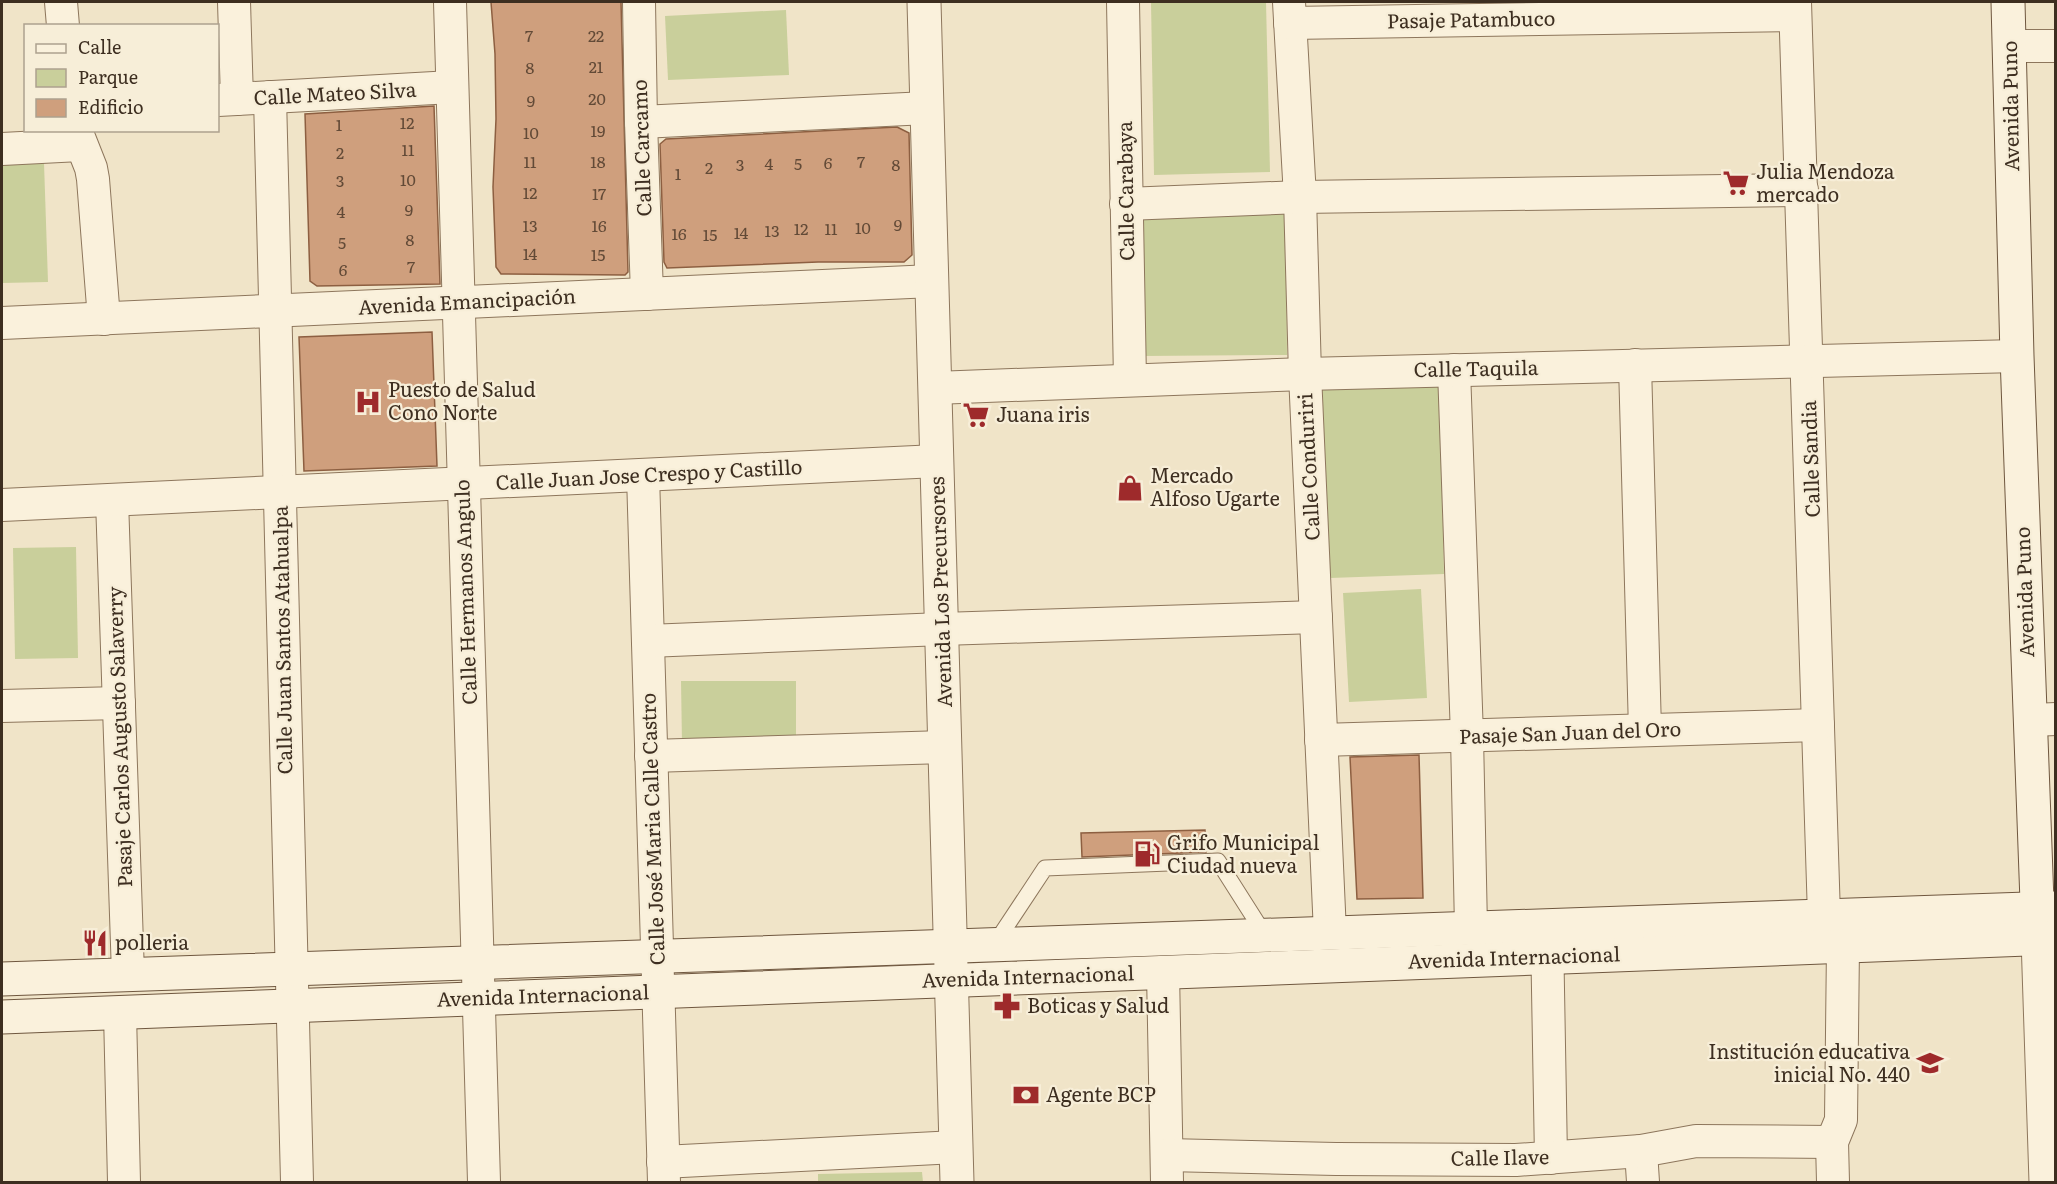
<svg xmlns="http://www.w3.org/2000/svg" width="2057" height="1184" font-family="Literata,serif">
  <rect width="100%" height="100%" fill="#f0e4c8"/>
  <g fill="#c9cf9b">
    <polygon points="1151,2 1266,2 1270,172 1154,175"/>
    <polygon points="786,10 789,75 668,80 665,16"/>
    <polygon points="44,163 48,282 2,283 2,165"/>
    <polygon points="1286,210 1287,355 1142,356 1138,213"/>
    <polygon points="1440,382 1444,574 1330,578 1322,385"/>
    <polygon points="76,547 78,658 15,659 13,548"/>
    <polygon points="1421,589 1427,698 1349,702 1343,593"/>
    <polygon points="681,681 796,681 796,743 682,744"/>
    <polygon points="922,1172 923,1182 818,1182 818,1174"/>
  </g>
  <g fill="#cf9f7d" stroke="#8d5f41" stroke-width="1.5">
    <polygon points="491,2 621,2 628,272 625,275 501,274 496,267 493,187 496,119 495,54"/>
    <polygon points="434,106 440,284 317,286 310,281 305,114"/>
    <polygon points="897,127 909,133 912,255 904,262 818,262 667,268 664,262 660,144 666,139"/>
    <polygon points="432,332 437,466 304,471 299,337"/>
    <polygon points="1419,755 1423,898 1357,899 1350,757"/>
    <polygon points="1205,830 1206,852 1082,857 1081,833"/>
  </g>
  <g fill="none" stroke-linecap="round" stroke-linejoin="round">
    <g stroke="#8d765c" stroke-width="17">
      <polyline id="service" points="994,945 1045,868 1218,861 1265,935"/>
    </g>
    <g stroke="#8d765c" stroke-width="34">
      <g id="minor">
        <polyline points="61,2 63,26"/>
        <polyline points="234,2 237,99"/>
        <polyline points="450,2 484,1182"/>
        <polyline points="639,2 641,122 647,294"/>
        <polyline points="1123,2 1130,380"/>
        <polyline points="1289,2 1300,197 1305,374 1330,933"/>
        <polyline points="1795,2 1824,916"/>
        <polyline points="1290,23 1795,15"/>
        <polyline points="2009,46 2056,46"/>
        <polyline points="270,97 297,1182"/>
        <polyline points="218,100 452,87"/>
        <polyline points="641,122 927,108"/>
        <polyline points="76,130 91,168 93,179 104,319"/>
        <polyline points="2,149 80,145"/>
        <polyline points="1126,204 1300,197 1802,190"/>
        <polyline points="2,323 932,281"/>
        <polyline points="1635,365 1645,730"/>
        <polyline points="1454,370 1467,736 1471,928"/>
        <polyline points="935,388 1305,374 2017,356"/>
        <polyline points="643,475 664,1182"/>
        <polyline points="112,500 128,974"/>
        <polyline points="2,505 937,461"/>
        <polyline points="648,641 942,629 1316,617"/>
        <polyline points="2,706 119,703"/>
        <polyline points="2030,720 2056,719"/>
        <polyline points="1321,740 1818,725"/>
        <polyline points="651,756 945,747"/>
        <polyline points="1547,933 1551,1158"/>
        <polyline points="1163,972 1167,1182"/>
        <polyline points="120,1013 124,1182"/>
        <polyline points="1641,1151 1643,1182"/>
        <polyline points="1167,1155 1336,1159 1516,1160 1641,1151 1696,1141 1832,1142"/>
        <polyline points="663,1162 956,1147"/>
        <polyline points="1833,1182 1832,1142 1841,1120 1843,946"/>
      </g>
    </g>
    <g stroke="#8d765c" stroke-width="35">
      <g id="tertiary">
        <polyline points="924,2 957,1182"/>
        <polyline points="2038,938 2046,1182"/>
      </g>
    </g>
    <g stroke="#6f573f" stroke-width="35">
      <g id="secondary">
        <polyline points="2008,2 2017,356 2038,929"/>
        <polyline points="2,979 2056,908"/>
        <polyline points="2,1017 2056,938"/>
      </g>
    </g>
    <use href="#service" stroke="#faf1dc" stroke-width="15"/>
    <use href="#minor" stroke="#faf1dc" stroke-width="32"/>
    <use href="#tertiary" stroke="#faf1dc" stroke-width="33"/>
    <use href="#secondary" stroke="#faf1dc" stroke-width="33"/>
  </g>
  <defs>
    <g id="supermarket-bare" transform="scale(2.07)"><path d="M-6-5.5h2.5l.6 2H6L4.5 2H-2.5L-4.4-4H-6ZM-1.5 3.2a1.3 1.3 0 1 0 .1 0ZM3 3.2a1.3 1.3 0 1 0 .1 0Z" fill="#9e2a2b" stroke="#f7eed8" stroke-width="2.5" paint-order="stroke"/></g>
    <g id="hospital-bare" transform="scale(2.07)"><path d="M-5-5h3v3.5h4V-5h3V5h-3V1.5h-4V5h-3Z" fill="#9e2a2b" stroke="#f7eed8" stroke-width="2.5" paint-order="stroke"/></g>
    <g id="shop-bare" transform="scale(2.07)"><path d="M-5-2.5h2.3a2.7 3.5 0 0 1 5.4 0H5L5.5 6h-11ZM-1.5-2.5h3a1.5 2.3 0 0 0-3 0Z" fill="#9e2a2b" stroke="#f7eed8" stroke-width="2.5" paint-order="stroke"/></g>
    <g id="fuel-bare" transform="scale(2.07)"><path d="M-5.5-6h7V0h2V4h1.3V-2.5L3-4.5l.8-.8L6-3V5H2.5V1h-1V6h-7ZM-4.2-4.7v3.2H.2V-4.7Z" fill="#9e2a2b" stroke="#f7eed8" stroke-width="2.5" paint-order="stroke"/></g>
    <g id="restaurant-bare" transform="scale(2.07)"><path d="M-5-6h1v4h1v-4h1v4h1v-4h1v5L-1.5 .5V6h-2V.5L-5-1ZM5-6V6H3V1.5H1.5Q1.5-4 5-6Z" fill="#9e2a2b" stroke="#f7eed8" stroke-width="2.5" paint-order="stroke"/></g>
    <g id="pharmacy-bare" transform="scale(2.07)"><path d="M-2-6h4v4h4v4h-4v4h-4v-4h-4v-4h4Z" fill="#9e2a2b" stroke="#f7eed8" stroke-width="2.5" paint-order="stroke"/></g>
    <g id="school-bare" transform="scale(2.07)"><path d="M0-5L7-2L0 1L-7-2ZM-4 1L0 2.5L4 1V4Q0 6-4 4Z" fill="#9e2a2b" stroke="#f7eed8" stroke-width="2.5" paint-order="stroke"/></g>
    <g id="bank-bare" transform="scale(2.07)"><path d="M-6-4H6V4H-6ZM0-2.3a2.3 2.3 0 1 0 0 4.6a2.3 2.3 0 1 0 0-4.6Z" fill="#9e2a2b" stroke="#f7eed8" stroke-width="2.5" paint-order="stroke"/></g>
  </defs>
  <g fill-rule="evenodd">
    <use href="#supermarket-bare" x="1736" y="183"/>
    <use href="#hospital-bare" x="368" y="402"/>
    <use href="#supermarket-bare" x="976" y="415"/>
    <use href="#shop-bare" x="1130" y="488"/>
    <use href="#fuel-bare" x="1147" y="854"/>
    <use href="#restaurant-bare" x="95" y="943"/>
    <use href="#pharmacy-bare" x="1007" y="1006"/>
    <use href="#school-bare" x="1930" y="1063"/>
    <use href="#bank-bare" x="1026" y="1095"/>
  </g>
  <g text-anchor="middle" stroke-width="4.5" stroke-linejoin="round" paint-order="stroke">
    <g font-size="16" fill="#624a37">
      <text x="529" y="42">7</text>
      <text x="596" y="42">22</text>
      <text x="596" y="73">21</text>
      <text x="530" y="74">8</text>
      <text x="597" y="105">20</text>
      <text x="531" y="107">9</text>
      <text x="407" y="129">12</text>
      <text x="339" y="131">1</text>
      <text x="598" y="137">19</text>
      <text x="531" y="139">10</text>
      <text x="408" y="156">11</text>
      <text x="340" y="159">2</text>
      <text x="530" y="168">11</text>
      <text x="598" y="168">18</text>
      <text x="861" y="168">7</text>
      <text x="828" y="169">6</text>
      <text x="769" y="170">4</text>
      <text x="798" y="170">5</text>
      <text x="740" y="171">3</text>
      <text x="896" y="171">8</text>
      <text x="709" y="174">2</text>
      <text x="678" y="180">1</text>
      <text x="408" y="186">10</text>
      <text x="340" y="187">3</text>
      <text x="530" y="199">12</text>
      <text x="599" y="200">17</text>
      <text x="409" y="216">9</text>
      <text x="341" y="218">4</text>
      <text x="898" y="231">9</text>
      <text x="530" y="232">13</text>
      <text x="599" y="232">16</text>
      <text x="863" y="234">10</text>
      <text x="801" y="235">12</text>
      <text x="831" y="235">11</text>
      <text x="772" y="237">13</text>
      <text x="741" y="239">14</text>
      <text x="679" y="240">16</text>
      <text x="710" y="241">15</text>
      <text x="410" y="246">8</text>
      <text x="342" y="249">5</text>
      <text x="530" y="260">14</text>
      <text x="598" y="261">15</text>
      <text x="411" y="273">7</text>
      <text x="343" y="276">6</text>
    </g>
    <g font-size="20" fill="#3d2e20" stroke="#f7eed8">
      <text transform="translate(1471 20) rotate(-1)" y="7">Pasaje Patambuco</text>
      <text transform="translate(335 94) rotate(-3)" y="7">Calle Mateo Silva</text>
      <text transform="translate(2011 106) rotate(-91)" y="7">Avenida Puno</text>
      <text transform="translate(642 148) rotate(-92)" y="7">Calle Carcamo</text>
      <text transform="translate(1126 191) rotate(-91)" y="7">Calle Carabaya</text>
      <text transform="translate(467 302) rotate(-3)" y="7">Avenida Emancipación</text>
      <text transform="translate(1476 369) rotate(-1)" y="7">Calle Taquila</text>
      <text transform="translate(1811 459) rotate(-92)" y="7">Calle Sandia</text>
      <text transform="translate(1309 467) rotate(-93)" y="7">Calle Conduriri</text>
      <text transform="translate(649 475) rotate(-3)" y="7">Calle Juan Jose Crespo y Castillo</text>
      <text transform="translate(466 592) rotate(-92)" y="7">Calle Hermanos Angulo</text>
      <text transform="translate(941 592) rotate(-92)" y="7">Avenida Los Precursores</text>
      <text transform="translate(2025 592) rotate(-92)" y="7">Avenida Puno</text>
      <text transform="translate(283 640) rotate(-91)" y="7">Calle Juan Santos Atahualpa</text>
      <text transform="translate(1570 733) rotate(-2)" y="7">Pasaje San Juan del Oro</text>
      <text transform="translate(120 737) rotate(-92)" y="7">Pasaje Carlos Augusto Salaverry</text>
      <text transform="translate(653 829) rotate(-92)" y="7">Calle José Maria Calle Castro</text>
      <text transform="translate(1514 958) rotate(-2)" y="7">Avenida Internacional</text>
      <text transform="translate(1028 977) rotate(-2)" y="7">Avenida Internacional</text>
      <text transform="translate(543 996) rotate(-2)" y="7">Avenida Internacional</text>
      <text transform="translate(1500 1158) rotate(-1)" y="7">Calle Ilave</text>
    </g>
    <g font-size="20" fill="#3d2e20" stroke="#f7eed8" text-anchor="start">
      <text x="1756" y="179">Julia Mendoza<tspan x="1756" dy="23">mercado</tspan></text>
      <text x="388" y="397">Puesto de Salud<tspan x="388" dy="23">Cono Norte</tspan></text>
      <text x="996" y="422">Juana iris</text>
      <text x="1150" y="483">Mercado<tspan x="1150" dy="23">Alfoso Ugarte</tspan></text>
      <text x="1167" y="850">Grifo Municipal<tspan x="1167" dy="23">Ciudad nueva</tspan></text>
      <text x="115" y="950">polleria</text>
      <text x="1027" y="1013">Boticas y Salud</text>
      <text x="1910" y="1059" text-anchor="end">Institución educativa<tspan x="1910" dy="23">inicial No. 440</tspan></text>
      <text x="1046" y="1102">Agente BCP</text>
    </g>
  </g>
  <rect width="2057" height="1184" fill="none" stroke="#3d2e20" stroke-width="6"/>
  <rect x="24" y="24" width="195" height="108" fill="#f7eed8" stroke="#ada18e" stroke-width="1.5"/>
  <rect x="36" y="44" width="30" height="9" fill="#faf1dc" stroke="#ada18e" stroke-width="1.5"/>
  <text x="78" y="54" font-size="18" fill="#3d2e20">Calle</text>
  <rect x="36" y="69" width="30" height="18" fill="#c9cf9b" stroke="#ada18e" stroke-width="1.5"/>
  <text x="78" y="84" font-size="18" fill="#3d2e20">Parque</text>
  <rect x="36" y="99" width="30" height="18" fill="#cf9f7d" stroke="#ada18e" stroke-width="1.5"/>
  <text x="78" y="114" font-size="18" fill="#3d2e20">Edificio</text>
</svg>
